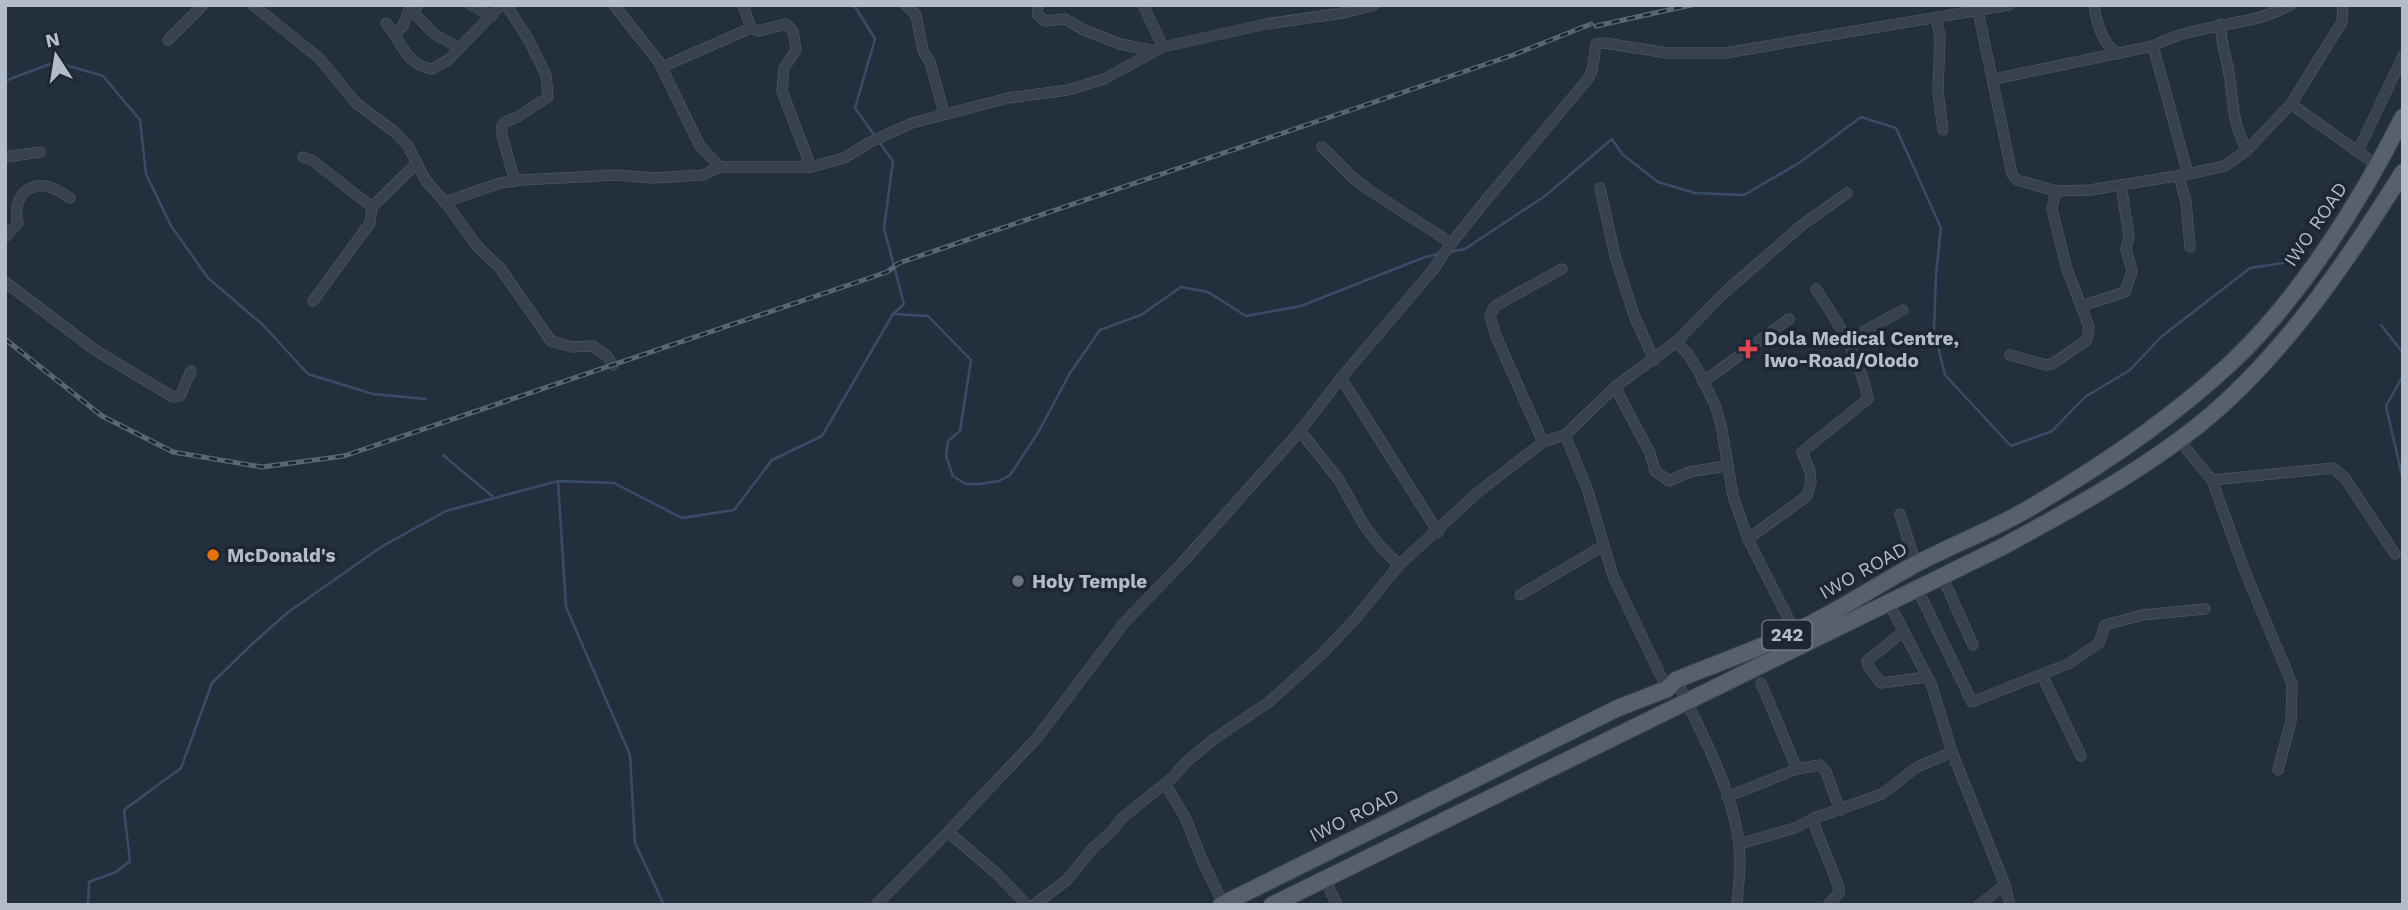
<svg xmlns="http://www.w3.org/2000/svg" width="2408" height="910" font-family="'Work Sans',sans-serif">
  <rect width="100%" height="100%" fill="#242f3e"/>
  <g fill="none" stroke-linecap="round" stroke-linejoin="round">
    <g stroke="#394c67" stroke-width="2.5">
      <polyline points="854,5 875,39 855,108 875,136"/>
      <polyline points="5,81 55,62 103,76 140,120 146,174 171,226 208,278 263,325 308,374 373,394 426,399"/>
      <polyline points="879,142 893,161 884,228 904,304 894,313"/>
      <polyline points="1448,252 1465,249 1545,196 1612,139 1622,154 1658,182 1695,193 1744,195 1799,163 1861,117 1896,128 1941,228 1936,275 1934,330 1945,375 2011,446 2052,431 2085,397 2130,370 2161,337 2250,268 2296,261"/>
      <polyline points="2381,325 2403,353"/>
      <polyline points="2403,376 2386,406 2403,480"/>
      <polyline points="443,455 492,496"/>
      <polyline points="558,481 566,607 630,755 635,843 664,905"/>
      <polyline points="88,905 89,882 116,872 130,861 124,810 181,768 212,683 249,647 287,613 381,547 446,511 558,481 614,483 682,518 734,510 772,460 822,436 893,314 928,316 971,360 960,431 948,441 946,456 953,476 966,484 980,484 999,481 1010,475 1039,431 1070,373 1100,330 1141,315 1181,287 1208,292 1246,316 1301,306 1425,257 1438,254"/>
    </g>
    <g stroke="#565f6c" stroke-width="11">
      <g id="street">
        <polyline points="253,5 319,58 356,103 396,133 408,146 426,181 445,202 478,247 500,268 551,341 572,347 593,346 607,356 613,365"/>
        <polyline points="471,5 492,16"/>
        <polyline points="506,5 527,37 546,75 548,97 519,116 505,122 502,126 502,136 515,181"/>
        <polyline points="614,5 659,62 700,146 720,167"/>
        <polyline points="743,5 751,28 758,31 786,24 793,31 796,50 784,68 782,91 811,167"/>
        <polyline points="906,5 916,15 923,51 930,62 944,113"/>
        <polyline points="1037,5 1038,15 1045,21 1065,19 1084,30 1120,44 1155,51"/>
        <polyline points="1143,5 1163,47"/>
        <path d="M2094,5C2096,22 2103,44 2117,54"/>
        <polyline points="1978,11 2012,174 2017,180 2056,191 2090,190 2188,174 2225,166 2247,150 2291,104 2342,22 2343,5"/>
        <polyline points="413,12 434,34 460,48"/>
        <polyline points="1936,18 1940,36 1938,92 1943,130"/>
        <path d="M386,23C401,41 406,65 432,69L448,60L501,5"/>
        <path d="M2221,24C2220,39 2224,49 2227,63C2234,94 2230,121 2247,150"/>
        <polyline points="395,34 403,26 408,12 413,12 418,5"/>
        <polyline points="168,40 203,5"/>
        <polyline points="2153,46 2188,174"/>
        <polyline points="662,67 751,28"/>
        <path d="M1994,79L2153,46C2184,30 2216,27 2249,20C2264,17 2278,11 2291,5"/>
        <polyline points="2291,104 2378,166"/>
        <polyline points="1322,147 1353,178 1369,190 1451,243"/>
        <polyline points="2358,151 2403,56"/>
        <polyline points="5,157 40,152"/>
        <polyline points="303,157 313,161 372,207"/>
        <polyline points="2179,176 2186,202 2190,247"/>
        <polyline points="1600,188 1615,256 1634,315 1654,360"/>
        <polyline points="445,202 500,183 522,180 617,175 653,178 703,175 720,167 811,167 844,158 870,142 912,123 1008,98 1068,90 1104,79 1163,47 1266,24 1343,13 1374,5"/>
        <path d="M5,237L18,223C13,204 22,184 45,186C54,187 63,193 70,198"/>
        <polyline points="5,282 95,350 173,397 180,396 191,371"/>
        <polyline points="313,301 370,223 372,207 417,163"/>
        <polyline points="2081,306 2125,292 2132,271 2126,249 2129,236 2121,185"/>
        <polyline points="1849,339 1903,310"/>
        <polyline points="1676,342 1688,354 1699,372 1715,405 1721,425 1733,496 1748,539 1795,632"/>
        <polyline points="2010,355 2046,365 2052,364 2087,340 2089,327 2067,269 2052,209 2056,191"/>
        <polyline points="1341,378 1438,532"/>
        <polyline points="1703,382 1789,319"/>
        <polyline points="1615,387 1650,453 1655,471 1669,481 1689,472 1726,466"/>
        <polyline points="1300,431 1339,480 1364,525 1380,546 1399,565"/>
        <polyline points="1565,435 1587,488 1613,576 1667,689"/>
        <polyline points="2178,439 2212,480 2244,569 2292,684 2291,721 2278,770"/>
        <polyline points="1543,442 1496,336 1490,316 1495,306 1562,269"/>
        <polyline points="2212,480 2333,468 2345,478 2395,554"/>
        <polyline points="1900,514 1916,564"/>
        <path d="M1748,539L1807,496L1811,483L1810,471L1802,452L1868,399C1860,357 1839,324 1816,289"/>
        <polyline points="1942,576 1973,645"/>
        <polyline points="1917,588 1972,702 2068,664 2099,643 2105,625 2142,615 2205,609"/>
        <polyline points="1520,595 1603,546"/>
        <polyline points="1889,603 1932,686 1952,752 2005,885 2010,905"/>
        <polyline points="1904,631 1867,661 1868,666 1881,683 1927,677"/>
        <polyline points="2042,675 2081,756"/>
        <path d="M1676,680C1700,730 1733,789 1739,845C1742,865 1738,885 1737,905"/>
        <polyline points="1761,683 1797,769"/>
        <polyline points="1165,784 1185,817 1202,860 1223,903"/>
        <polyline points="1727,797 1797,769 1820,765 1826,772 1840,810"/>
        <polyline points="1812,819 1839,887 1839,893 1828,905"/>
        <polyline points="1739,844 1795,828 1812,819 1882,794 1917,767 1952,752"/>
        <polyline points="1325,879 1337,905"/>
        <polyline points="876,905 948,832"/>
        <polyline points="1027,905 996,873 948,832 1037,738 1124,623 1181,564 1300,431 1341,378 1432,271 1450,245 1486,200 1588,79 1592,71 1596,44 1605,43 1667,53 1725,53 2009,5"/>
        <polyline points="1034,905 1067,880 1092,849 1112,831 1122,818 1173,777 1186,762 1214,739 1269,702 1321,655 1356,618 1399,565 1477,493 1543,442 1565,435 1615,387 1676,342 1724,293 1802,225 1847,193"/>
        <polyline points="1979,905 2005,885"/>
      </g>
    </g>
    <g stroke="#414a57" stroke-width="18">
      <g id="primary">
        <path d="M1221,905L1618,708L1667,689L1676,680C1715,664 1756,650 1794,632C1835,613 1874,587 1914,565C1952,545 1992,530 2028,509C2098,468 2176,415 2234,360C2302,295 2361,200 2403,117"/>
        <path d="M1272,905L2002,547C2070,510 2140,472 2200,424C2282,358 2348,260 2403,172"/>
      </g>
    </g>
    <use href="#street" stroke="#38414e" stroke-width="10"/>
    <use href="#primary" stroke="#56606e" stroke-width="16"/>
    <g stroke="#5a6575" stroke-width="5">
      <g id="rail">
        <polyline points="1596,26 1691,5"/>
        <polyline points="5,339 102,416 173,452 262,467 344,456 887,272 899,263 1513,55 1591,24"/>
      </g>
    </g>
    <use href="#rail" stroke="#1d2633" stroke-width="2.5" stroke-dasharray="8" stroke-linecap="butt"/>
  </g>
  <path fill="#e0444e" stroke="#1d2633" stroke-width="2.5" d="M1744.5 338.5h7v7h7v7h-7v7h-7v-7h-7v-7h7z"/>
  <circle fill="#e8710a" stroke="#1d2633" stroke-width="2.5" cx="213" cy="555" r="7"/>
  <circle fill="#6b7280" stroke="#1d2633" stroke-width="2.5" cx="1018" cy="581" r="7"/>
  <g text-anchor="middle" stroke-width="7" stroke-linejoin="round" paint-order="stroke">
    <rect fill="#1d2633" stroke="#878f9c" stroke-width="2" x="1762.5" y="620.5" width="49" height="29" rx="5"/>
    <g font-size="18" font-weight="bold" fill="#b4bcc9">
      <text x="1787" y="641">242</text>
    </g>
    <g font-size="19" fill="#b4bcc9" stroke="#1d2633">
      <text transform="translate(2315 224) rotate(-56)" y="7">IWO ROAD</text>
      <text transform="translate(1863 570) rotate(-29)" y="7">IWO ROAD</text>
      <text transform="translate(1354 815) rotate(-26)" y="7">IWO ROAD</text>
    </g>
    <g font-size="19" font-weight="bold" fill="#b4bcc9" stroke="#1d2633" text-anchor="start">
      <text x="1764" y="345">Dola Medical Centre,<tspan x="1764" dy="22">Iwo-Road/Olodo</tspan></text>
      <text x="227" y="562">McDonald's</text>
      <text x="1032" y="588">Holy Temple</text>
    </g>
  </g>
  <rect width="2408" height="910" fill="none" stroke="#b4bcc9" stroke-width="14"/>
  <g transform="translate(56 56) rotate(348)" stroke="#1d2633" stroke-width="5" paint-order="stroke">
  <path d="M0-5L12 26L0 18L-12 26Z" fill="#b4bcc9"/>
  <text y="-10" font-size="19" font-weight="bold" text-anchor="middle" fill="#b4bcc9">N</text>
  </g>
</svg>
